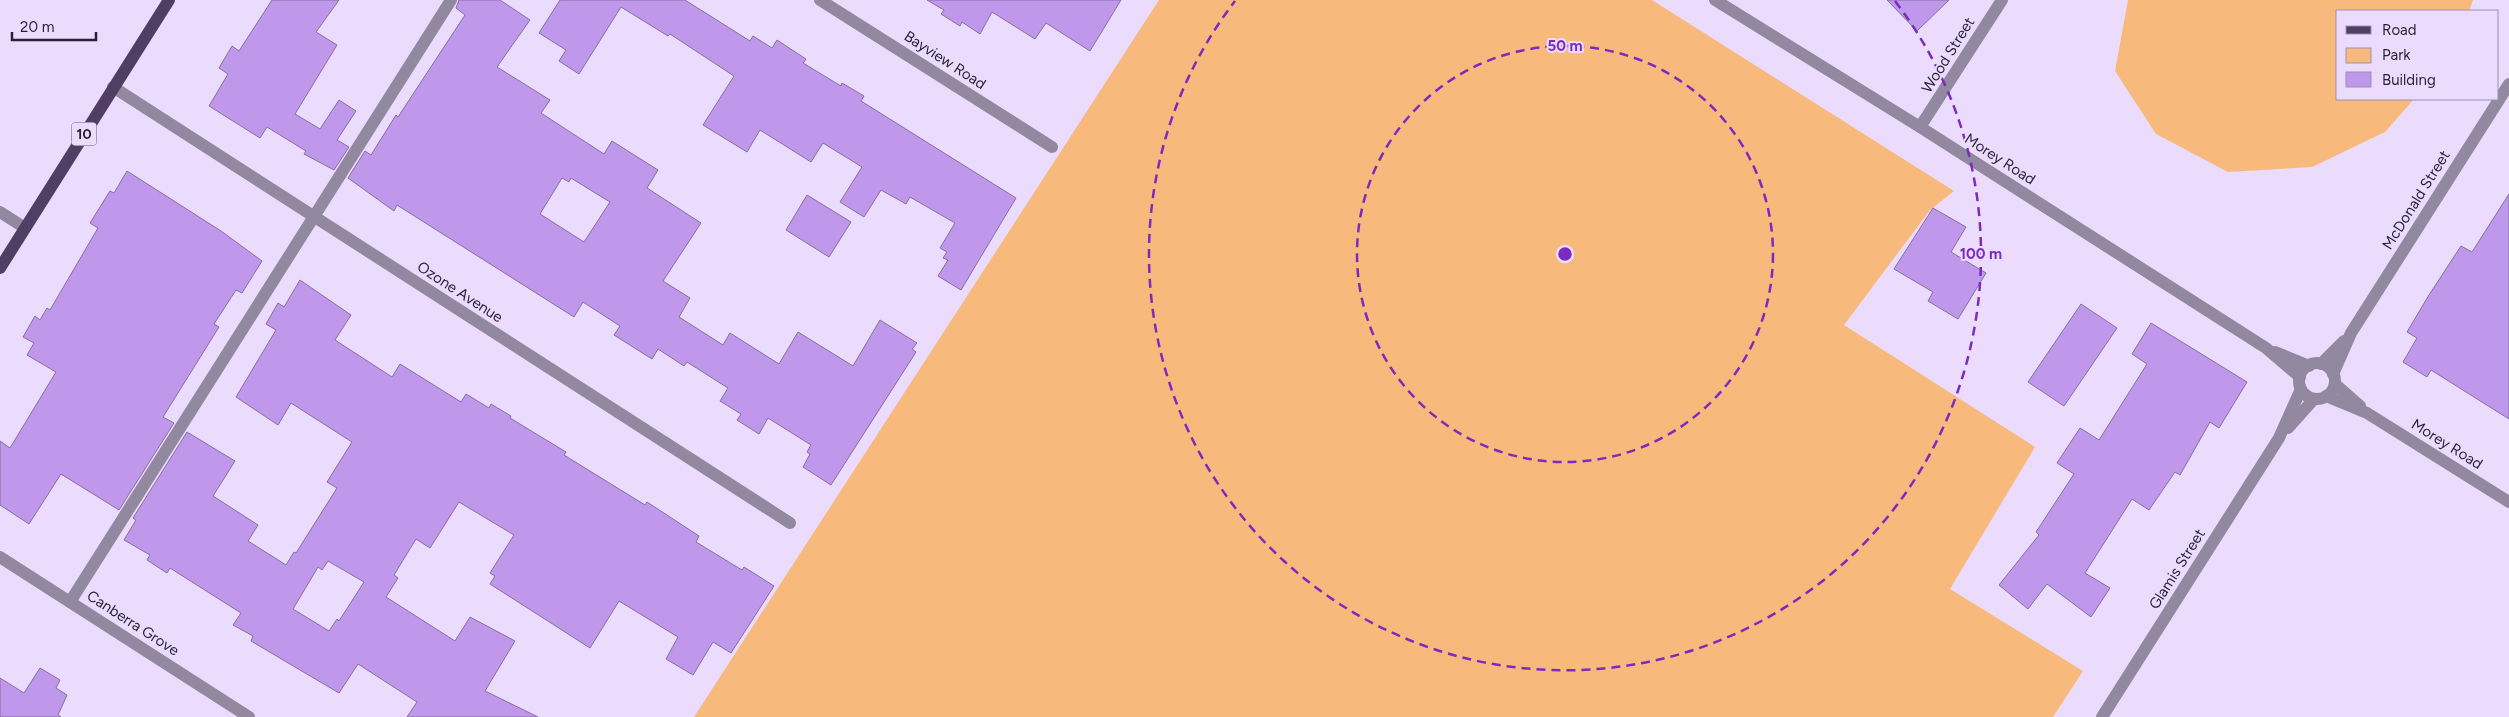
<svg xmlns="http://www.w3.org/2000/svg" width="2509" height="717" font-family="Figtree,sans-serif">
  <rect width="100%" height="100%" fill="#ebdcfe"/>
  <g fill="#f7b97c">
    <polygon points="1159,0 1652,0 1954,191 1930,210 1844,325 2035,447 1950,589 2083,671 2053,717 694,717"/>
    <polygon points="2128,0 2473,0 2469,11 2338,11 2338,99 2414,99 2385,132 2312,167 2228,172 2156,134 2115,71"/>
  </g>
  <g fill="#bf98eb" stroke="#866fa0" fill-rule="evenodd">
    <polygon points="272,0 339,0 316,32 337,45 295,114 320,129 339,100 356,111 337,140 349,147 334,170 304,154 306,151 267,127 260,138 209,106 228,74 219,68 232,46 239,51"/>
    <path d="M459,0H500L530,20L497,67L550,100L541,113L604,154L612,141L658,170L647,188L701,223L663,281L690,298L679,317L723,345L730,333L779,364L798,332L853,366L880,320L917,343L912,349L916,352L831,485L803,467L810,454L807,452L811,445L768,418L759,434L737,420L741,414L720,401L728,388L687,362L684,366L658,349L652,359L614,335L620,326L583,302L574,317L397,205L394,211L348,178L365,151L371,155L396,115L398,117L465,15L456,8ZM562,178L569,182L571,178L610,202L584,242L540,214Z"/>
    <polygon points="560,0 685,0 750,41 753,36 772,48 777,40 806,59 803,63 841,86 842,83 864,96 861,101 1016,198 961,290 938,276 948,260 943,258 947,252 940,248 955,223 910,197 906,204 881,190 864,217 840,202 862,167 823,143 811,162 760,130 747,152 703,125 734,76 670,34 668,36 621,7 579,74 559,61 566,50 539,33"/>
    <polygon points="927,0 1121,0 1090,51 1046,23 1035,39 992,12 980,34 962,22 960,26 941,14 944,10"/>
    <polygon points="1887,0 1949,0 1917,31"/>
    <polygon points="127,171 221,231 262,261 242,293 236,290 214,324 219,327 163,417 174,423 119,510 61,474 29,524 0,505 0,441 10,448 56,372 27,355 34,343 23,337 35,316 40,320 47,308 50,310 98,228 90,223 110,191 114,193"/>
    <polygon points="2509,194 2509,419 2431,370 2427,377 2403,362 2417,338 2407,332 2429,295 2461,246 2472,252"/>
    <polygon points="807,195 851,222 829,257 786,230"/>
    <polygon points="1933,208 1966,227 1951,252 1986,273 1958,319 1928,301 1933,292 1894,269"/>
    <path d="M300,280L351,315L335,340L392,377L400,364L461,402L466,394L489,408L491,404L511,416L510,418L566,452L564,455L645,505L647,502L699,536L696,542L742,570L744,567L774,586L731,653L713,642L693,675L666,659L678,637L619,601L590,648L490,584L495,576L490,573L514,535L459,502L430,548L416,539L394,575L398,578L386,597L455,641L470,617L515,641L485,691L538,717H407L417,702L358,664L339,693L251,641L253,636L233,625L241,613L170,568L167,573L147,560L150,555L124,540L136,520L133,518L187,432L235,461L213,496L258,525L248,541L286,565L294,552L296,553L337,488L327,482L352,442L291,403L278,425L236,397L276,330L266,324L278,303L284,307ZM328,561L364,582L339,621L337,619L329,631L293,609L318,567L322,570Z"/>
    <polygon points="2081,304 2117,328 2064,406 2028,382"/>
    <polygon points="2151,323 2247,382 2219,428 2210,422 2180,475 2175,472 2149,510 2132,499 2085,573 2110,588 2091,617 2047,584 2028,609 1999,585 2039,535 2036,532 2074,474 2057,463 2080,428 2099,440 2147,364 2132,354"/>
    <polygon points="40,668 60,680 56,688 67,695 58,715 61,717 0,717 0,678 24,693"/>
  </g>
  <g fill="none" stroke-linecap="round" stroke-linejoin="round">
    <g stroke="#92889f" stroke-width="12">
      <polyline points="820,0 1052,147"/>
      <polyline points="1715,0 1920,127 2266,348 2300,377"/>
      <polyline points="113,87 790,523"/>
      <polyline points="1920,127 2002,0"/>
      <polyline points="0,212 25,228"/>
      <polyline points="2275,352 2309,366"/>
      <circle cx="2317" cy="381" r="18"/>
      <polyline points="2321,364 2344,341"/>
      <polyline points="2333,374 2351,333 2509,84"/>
      <polyline points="2335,384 2360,406"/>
      <polyline points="2326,396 2367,413 2509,502"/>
      <polyline points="2288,428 2314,399"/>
      <polyline points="0,557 249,717"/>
      <polyline points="70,602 451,0"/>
      <polyline points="2102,717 2279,438 2301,389"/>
    </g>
    <polyline stroke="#503e65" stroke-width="12" points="0,268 169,0"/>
  </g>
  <g fill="none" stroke="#7b2cbf" stroke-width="2.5" stroke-dasharray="9 6">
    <circle cx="1565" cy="254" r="208"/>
    <path d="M1895 1A416 416 0 1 1 1235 1"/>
  </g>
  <g text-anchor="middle" stroke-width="4" stroke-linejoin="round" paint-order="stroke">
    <rect fill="#ebdcfe" stroke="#635871" stroke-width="1" x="71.5" y="122.5" width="25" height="23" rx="4"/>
    <g font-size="14" font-weight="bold" fill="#291f34">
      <text x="84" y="139">10</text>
    </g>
    <g font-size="15" fill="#291f34" stroke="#ebdcfe">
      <text transform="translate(1948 55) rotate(-58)" y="5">Wood Street</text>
      <text transform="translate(945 60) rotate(33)" y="5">Bayview Road</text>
      <text transform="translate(2000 159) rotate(33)" y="5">Morey Road</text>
      <text transform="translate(2416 200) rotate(-58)" y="5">McDonald Street</text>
      <text transform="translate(460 292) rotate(33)" y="5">Ozone Avenue</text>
      <text transform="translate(2447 444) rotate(32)" y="5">Morey Road</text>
      <text transform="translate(2177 569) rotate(-58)" y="5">Glamis Street</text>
      <text transform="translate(133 623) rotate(33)" y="5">Canberra Grove</text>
    </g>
  </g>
  <circle cx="1565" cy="254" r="8" fill="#7b2cbf" stroke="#ebdcfe" stroke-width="2.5"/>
  <g font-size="15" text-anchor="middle" font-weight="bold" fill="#7b2cbf" stroke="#ebdcfe" stroke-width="4" stroke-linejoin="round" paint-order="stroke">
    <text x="1565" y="51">50 m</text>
    <text x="1981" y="259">100 m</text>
  </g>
  <rect x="2336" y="10" width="162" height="90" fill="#ebdcfe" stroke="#9d90ad"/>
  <rect x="2346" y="26" width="25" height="8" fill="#503e65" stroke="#9d90ad"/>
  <text x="2382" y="35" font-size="15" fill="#291f34">Road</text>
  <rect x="2346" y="48" width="25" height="15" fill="#f7b97c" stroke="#9d90ad"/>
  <text x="2382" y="60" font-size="15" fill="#291f34">Park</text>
  <rect x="2346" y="72" width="25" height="15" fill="#bf98eb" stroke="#9d90ad"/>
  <text x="2382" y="85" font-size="15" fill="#291f34">Building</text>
  <path d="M12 32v8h84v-8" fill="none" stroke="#291f34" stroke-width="2.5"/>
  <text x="20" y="32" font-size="15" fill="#291f34" stroke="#ebdcfe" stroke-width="4" paint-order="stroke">20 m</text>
</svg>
